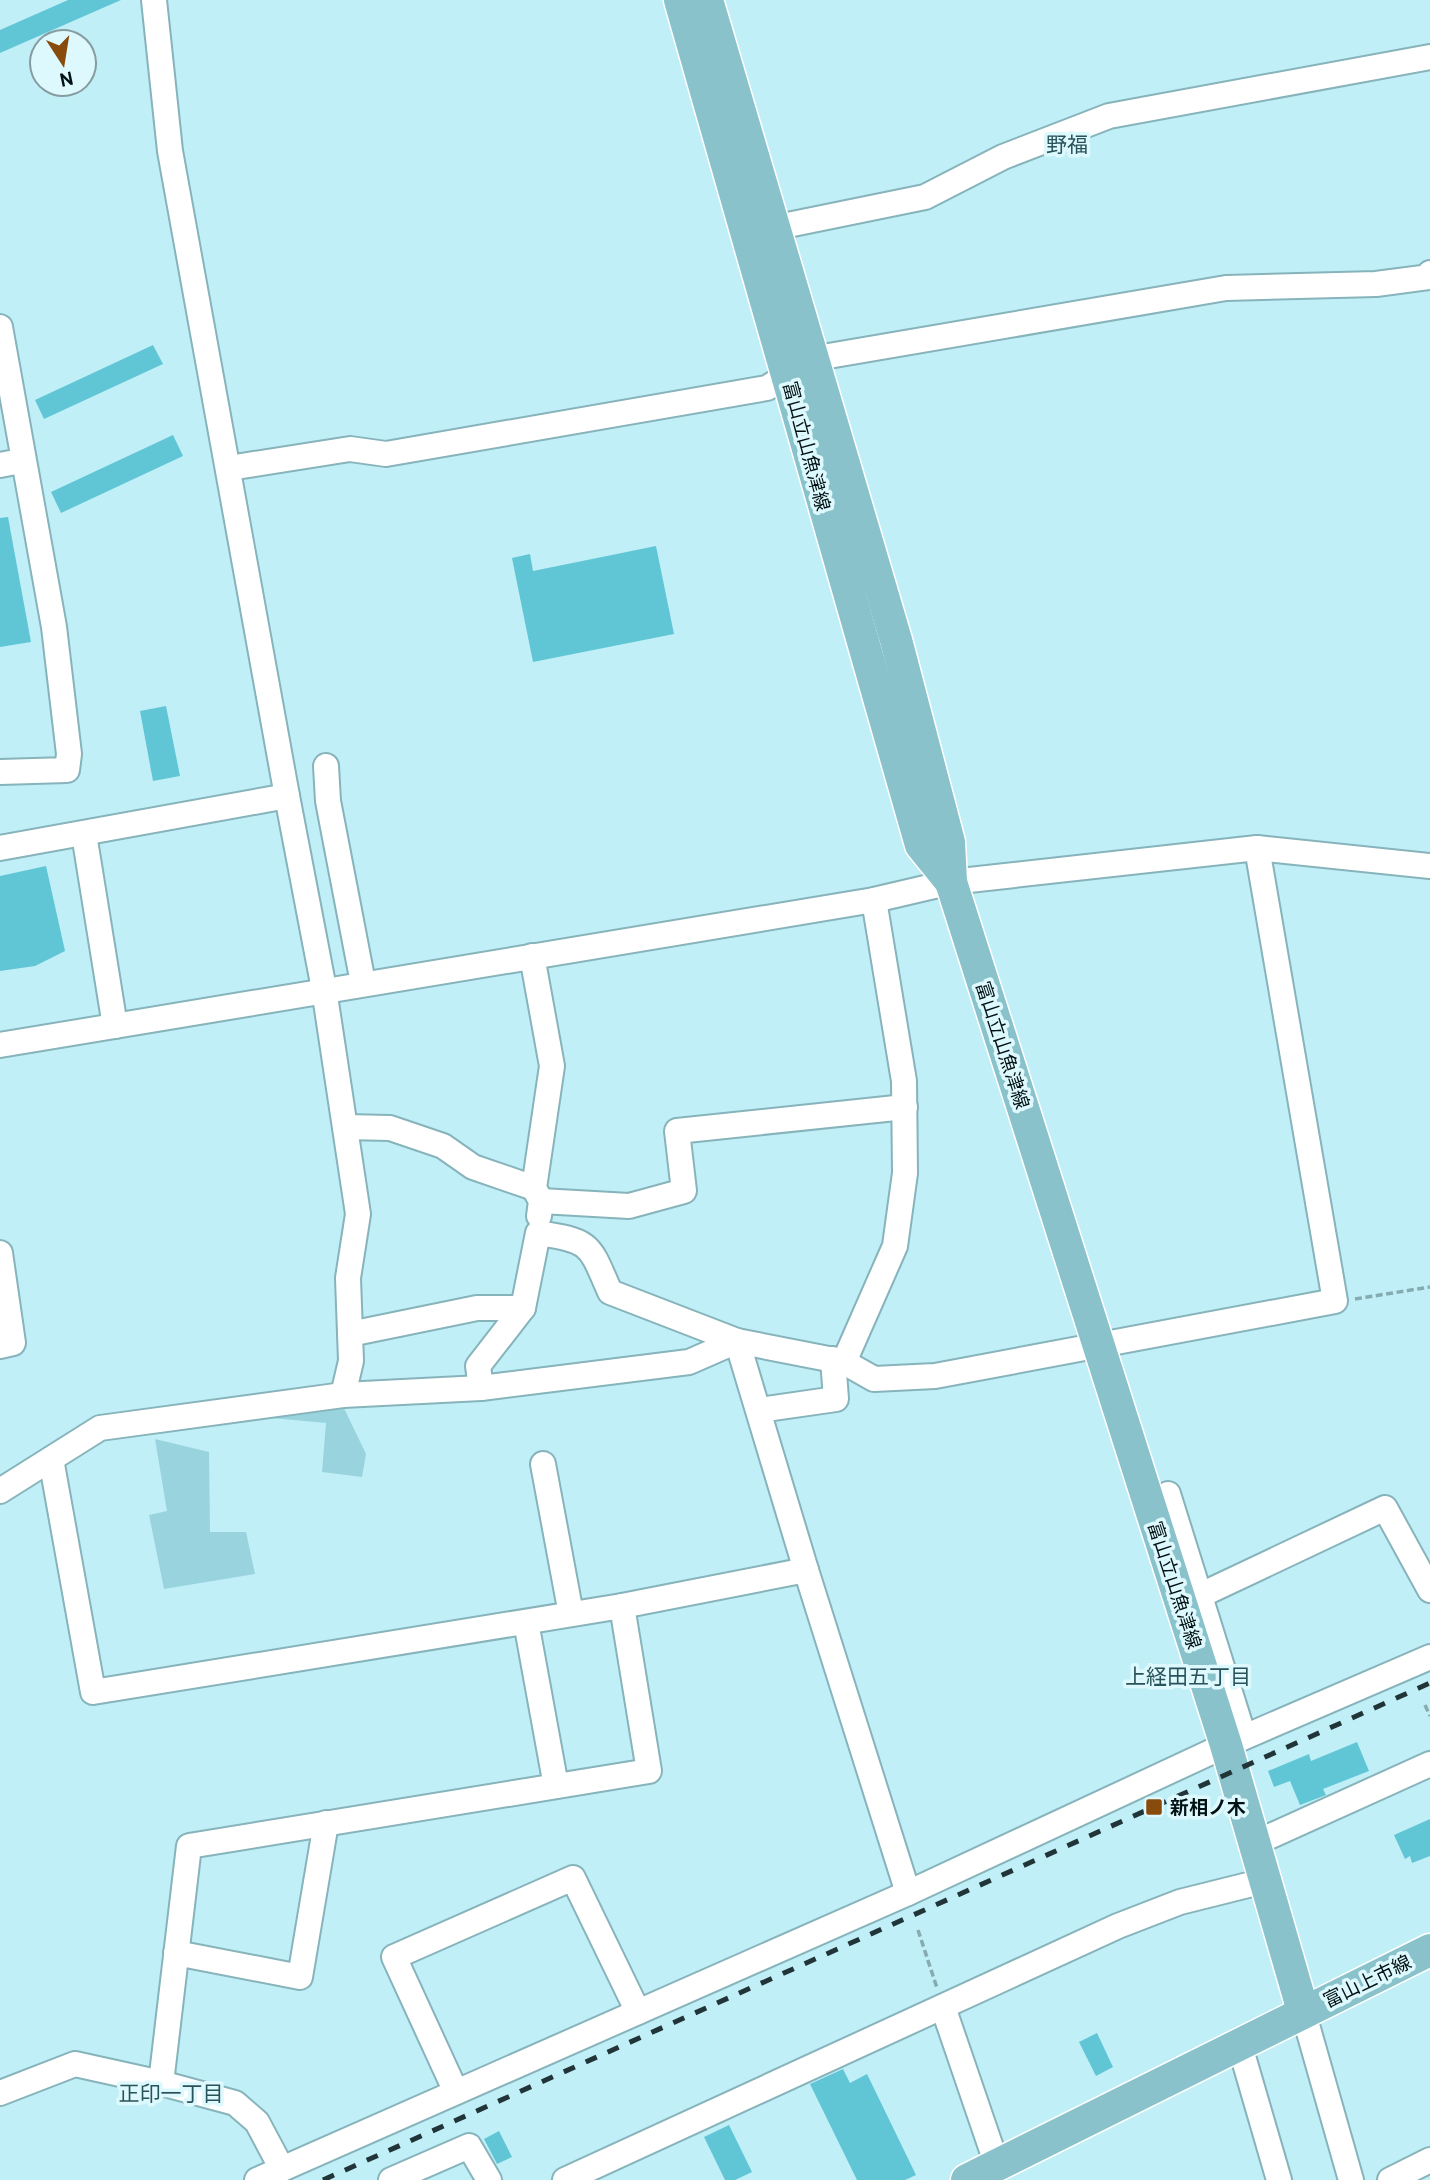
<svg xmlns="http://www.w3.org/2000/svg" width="1430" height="2180" font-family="Overpass,'Noto Sans JP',sans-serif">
  <rect width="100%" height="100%" fill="#c1eff7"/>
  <g fill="#99d4de">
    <polygon points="341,1402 366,1454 362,1477 322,1472 326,1423 261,1417"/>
    <polygon points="155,1439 209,1452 210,1532 246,1532 255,1574 164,1589 149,1515 167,1511"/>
  </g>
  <g fill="#60c6d6">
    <polygon points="68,0 121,0 0,53 0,30"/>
    <polygon points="153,345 163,364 44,419 35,400"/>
    <polygon points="173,435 183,456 61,513 51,492"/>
    <polygon points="8,517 31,642 0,647 0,518"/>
    <polygon points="656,546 674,634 533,662 512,558 530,554 533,571"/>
    <polygon points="166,706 180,776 153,781 140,711"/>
    <polygon points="46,866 65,951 35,966 0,971 0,876"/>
    <polygon points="1357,1742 1369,1771 1323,1789 1326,1795 1300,1805 1290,1781 1274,1787 1268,1771 1309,1754 1311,1761"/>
    <polygon points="1430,1819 1430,1856 1412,1863 1410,1856 1405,1859 1394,1835"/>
    <polygon points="1097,2033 1113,2067 1096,2076 1079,2042"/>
    <polygon points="843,2069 850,2083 867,2074 916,2175 905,2180 857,2180 810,2084"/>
    <polygon points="729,2125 752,2172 735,2180 725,2180 704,2137"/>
    <polygon points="499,2131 512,2157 497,2164 484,2139"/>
  </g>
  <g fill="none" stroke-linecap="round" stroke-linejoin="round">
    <g stroke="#87b3bb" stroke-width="28">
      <g id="minor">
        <polyline points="773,228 925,197 1003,157 1109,116 1430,57"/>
        <polyline points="0,327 54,627 69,754 67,770 0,772"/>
        <polyline points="0,465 21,461"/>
        <polyline points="229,468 350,449 386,454 767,388 811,359 1226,288 1376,284 1430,277 1430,273"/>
        <polyline points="326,766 328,801 363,983"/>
        <polyline points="287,796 324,989 358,1214 348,1278 351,1361 343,1395"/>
        <polyline points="84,834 115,1026"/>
        <polyline points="0,848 287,796 170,151 154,0"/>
        <polyline points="532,956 552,1066 534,1188 541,1201 539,1216"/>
        <polyline points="0,1045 874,900 951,882 1257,848 1430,866"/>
        <polyline points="345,1127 390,1128 443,1146 473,1167 534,1188"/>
        <polyline points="541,1201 629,1206 684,1191 677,1131 905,1107"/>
        <polyline points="0,1253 13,1343 0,1346"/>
        <polyline points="350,1334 477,1308 523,1308"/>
        <polyline points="737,1341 806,1570 908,1893"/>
        <polyline points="844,1362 895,1246 905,1173 904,1081 874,900"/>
        <path d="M481,1388L478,1366L523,1308L538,1233C592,1241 589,1244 610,1292L737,1341L844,1362L874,1379L935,1376L1335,1301L1257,848"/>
        <polyline points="759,1410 836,1399 833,1359"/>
        <polyline points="51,1459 93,1692 622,1606 806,1570"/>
        <polyline points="543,1464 571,1614"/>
        <polyline points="0,1491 100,1428 343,1395 481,1388 689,1362 737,1341"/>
        <polyline points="1168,1494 1244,1737"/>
        <polyline points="1201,1595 1385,1508 1430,1590"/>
        <polyline points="526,1622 556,1786"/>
        <polyline points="1253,1844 1430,1764"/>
        <polyline points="176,1953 300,1977 326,1823"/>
        <polyline points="943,2007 997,2165"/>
        <polyline points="1303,2011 1351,2180"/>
        <polyline points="1240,2046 1279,2180"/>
        <polyline points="161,2083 189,1846 649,1771 622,1606"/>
        <polyline points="456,2092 394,1957 573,1878 638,2012"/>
        <polyline points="0,2093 75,2064 161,2083 235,2103 257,2122 282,2169"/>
        <polyline points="257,2180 908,1893 1226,1745 1430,1657"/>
        <polyline points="391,2180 469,2146 489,2180"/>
        <polyline points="565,2180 1118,1926 1180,1902 1264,1881"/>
        <polyline points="1390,2180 1430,2160"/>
      </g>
    </g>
    <g stroke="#fff" stroke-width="35">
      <g id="major">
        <polyline points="680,0 921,845 951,882"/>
        <polyline points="707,0 896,640 949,842 951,882 1226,1745 1303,2011"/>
        <polyline points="967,2180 1430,1950"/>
      </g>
    </g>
    <g stroke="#86abb1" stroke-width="3.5" stroke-dasharray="7 3.5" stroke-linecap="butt">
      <polyline points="1355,1299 1430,1287"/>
      <polyline points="1425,1705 1430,1716"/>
      <polyline points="918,1930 937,1988"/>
    </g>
    <use href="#minor" stroke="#fff" stroke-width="24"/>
    <use href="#major" stroke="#89c2ca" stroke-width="32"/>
    <polyline stroke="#213539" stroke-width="5" stroke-dasharray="12 12" stroke-linecap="butt" points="323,2180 1430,1683"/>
  </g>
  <rect fill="#884b0b" stroke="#ddf9fd" stroke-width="2.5" x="1145" y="1798" width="18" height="18" rx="3.5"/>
  <g text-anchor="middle" stroke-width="7" stroke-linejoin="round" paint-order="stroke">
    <g font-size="19" fill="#021114" stroke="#ddf9fd">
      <text transform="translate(807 446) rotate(75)" y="7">富山立山魚津線</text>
      <text transform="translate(1003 1045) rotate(72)" y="7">富山立山魚津線</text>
      <text transform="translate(1175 1585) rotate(72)" y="7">富山立山魚津線</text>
      <text transform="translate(1367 1981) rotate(-26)" y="7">富山上市線</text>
    </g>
    <g font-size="19" font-weight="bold" fill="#021114" stroke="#ddf9fd" text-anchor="start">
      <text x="1170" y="1814">新相ノ木</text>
    </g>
    <g font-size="21" fill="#29535a" stroke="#ddf9fd">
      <text x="1067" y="152">野福</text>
      <text x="1188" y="1684">上経田五丁目</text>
      <text x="171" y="2101">正印一丁目</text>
    </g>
  </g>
  <g transform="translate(63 63) rotate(168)"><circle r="33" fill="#ddf9fd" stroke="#859ca0" stroke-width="2"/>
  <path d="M0-5L12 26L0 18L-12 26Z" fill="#884b0b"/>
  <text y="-10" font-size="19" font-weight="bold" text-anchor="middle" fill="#021114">N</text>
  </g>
</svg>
